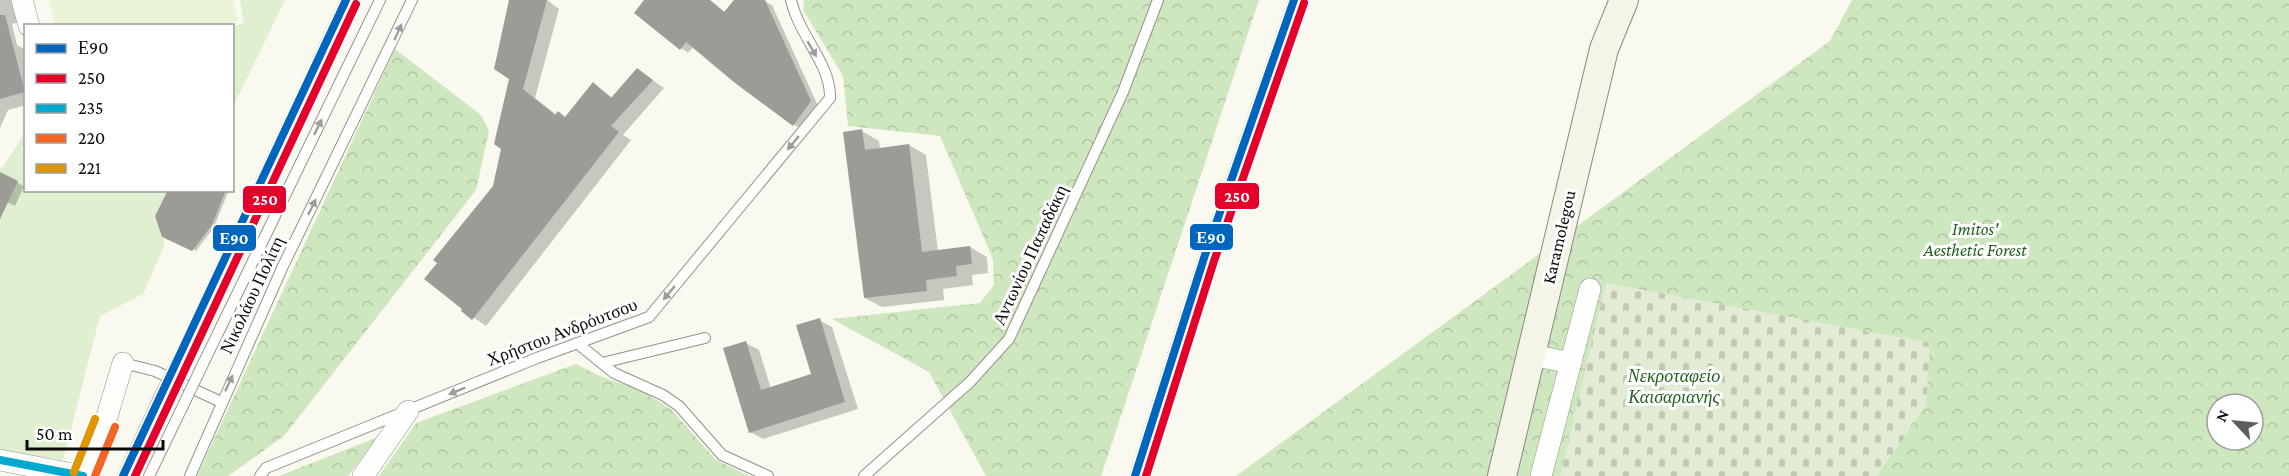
<svg xmlns="http://www.w3.org/2000/svg" width="2289" height="476" font-family="'Crimson Pro',serif">
  <defs>
    <pattern id="forest-crowns" width="20" height="18" patternUnits="userSpaceOnUse" patternTransform="scale(1.5)"><rect width="20" height="18" fill="#cee7be"/><path d="M2 6a3 3 0 1 1 6 0M12 15a3 3 0 1 1 6 0" fill="none" stroke="#b0c5a2"/></pattern>
    <pattern id="cemetery-stones" width="16" height="16" patternUnits="userSpaceOnUse" patternTransform="scale(1.5)"><rect width="16" height="16" fill="#e2ebd4"/><path d="M2 7V4a2 2 0 0 1 4 0v3zM10 15v-3a2 2 0 0 1 4 0v3z" fill="#c1c8b5"/></pattern>
  </defs>
  <rect width="100%" height="100%" fill="#faf9ef"/>
  <g fill="#dfefcf">
    <polygon points="240,0 285,0 233,107 233,26 244,23"/>
    <polygon points="25,133 26,190 168,191 155,216 165,244 143,294 100,316 63,460 0,450 0,168 3,167"/>
  </g>
  <g fill="url(#forest-crowns)" fill-rule="evenodd">
    <polygon points="804,0 1259,0 1101,476 986,476 929,372 832,319 980,303 994,285 993,259 940,136 848,126 843,76 803,10"/>
    <path d="M1852,0H2289V476H1236L1830,41ZM2217,404H2253V440H2217Z"/>
    <polygon points="395,49 481,115 489,131 476,190 284,436 228,476 197,476"/>
    <polygon points="576,364 602,377 640,390 671,409 715,459 749,476 379,476 416,423"/>
    <polygon points="378,437 348,476 279,476"/>
  </g>
  <polygon fill="url(#cemetery-stones)" points="1606,283 1930,343 1926,405 1877,476 1560,476"/>
  <polygon fill="#eaf4d8" points="49,0 233,0 238,21 213,26 55,25"/>
  <g fill="#0003">
    <polygon points="0,0 15,0 20,22 12,24 17,45 26,50 26,105 8,110 0,128"/>
    <polygon points="510,0 547,0 559,9 535,98 557,115 567,118 594,84 613,98 638,70 664,88 623,135 631,140 486,326 463,310 502,148 510,78"/>
    <polygon points="646,0 710,0 726,13 736,0 763,0 772,5 818,106 802,130 736,82 694,46 688,53 681,48"/>
    <polygon points="862,131 879,141 880,149 909,145 926,155 938,251 970,247 987,257 988,273 972,275 973,285 943,289 944,300 882,307 865,298"/>
    <polygon points="0,174 24,186 15,206 0,199"/>
    <polygon points="170,190 229,190 214,227 196,251 167,238"/>
    <polygon points="819,320 832,327 858,409 763,439 750,432 746,343 759,350 771,389 813,375"/>
  </g>
  <g fill="#9c9b95">
    <polygon points="509,0 547,0 523,89 555,115 558,111 565,117 593,82 611,98 637,68 653,80 611,126 619,132 472,320 461,311 462,309 424,279 437,263 433,260 493,186 501,149 494,144 509,79 494,69"/>
    <polygon points="644,0 710,0 724,12 734,0 765,0 811,101 793,126 735,83 686,42 680,50 634,13"/>
    <polygon points="0,15 5,15 25,92 0,99"/>
    <polygon points="862,129 865,150 909,144 922,252 970,246 972,264 956,266 957,276 926,280 927,291 864,298 843,132"/>
    <polygon points="0,172 18,181 0,219"/>
    <polygon points="168,190 226,190 212,225 192,251 162,237 155,216"/>
    <polygon points="820,318 845,402 749,433 723,348 746,341 761,390 811,374 796,325"/>
  </g>
  <g fill="none" stroke-linecap="round" stroke-linejoin="round">
    <g stroke="#93928e" stroke-width="12">
      <g id="lane">
        <polyline points="577,343 614,373 663,395 679,406 722,455 768,476"/>
        <polyline points="183,349 346,0"/>
        <polyline points="123,363 155,371 221,402"/>
        <polyline points="602,363 705,338"/>
        <polyline points="201,368 380,0"/>
        <polyline points="123,476 158,400"/>
        <polyline points="149,476 180,412"/>
        <polyline points="190,476 283,266 412,0"/>
        <path d="M260,476L266,468L537,358L649,317L830,98C831,64 799,36 791,0"/>
        <polyline points="864,476 970,382 1009,339 1123,92 1158,0"/>
        <polyline points="1135,476 1204,258 1294,0"/>
      </g>
    </g>
    <g stroke="#93928e" stroke-width="22">
      <g id="street">
        <polyline points="22,0 29,26"/>
        <polyline points="1532,355 1571,363"/>
        <polyline points="0,460 83,476"/>
        <polyline points="84,476 105,423 123,363"/>
        <polyline points="363,476 408,411"/>
        <polyline points="1541,476 1590,289"/>
      </g>
    </g>
    <g stroke="#898984" stroke-width="30">
      <polyline id="secondary" points="1502,476 1604,49 1624,0"/>
    </g>
    <use href="#lane" stroke="#fefefd" stroke-width="10"/>
    <use href="#street" stroke="#fefefd" stroke-width="21"/>
    <use href="#secondary" stroke="#f4f4e7" stroke-width="28"/>
    <g stroke="#93928e" stroke-width="12" stroke-linecap="butt">
      <g id="lane-bridge">
        <polyline points="158,400 183,349"/>
        <polyline points="180,412 201,368"/>
      </g>
    </g>
    <use href="#lane-bridge" stroke="#fefefd" stroke-width="10"/>
    <g stroke="#fff" stroke-width="12">
      <g id="bus-1">
        <polyline points="123,476 346,0"/>
        <polyline points="1135,476 1204,258 1294,0"/>
      </g>
    </g>
    <g stroke="#fff" stroke-width="12">
      <g id="bus-2">
        <polyline points="135,476 356,4"/>
        <polyline points="1146,476 1214,261 1304,3"/>
      </g>
    </g>
    <g stroke="#fff" stroke-width="12">
      <polyline id="bus-3" points="0,460 83,476"/>
    </g>
    <g stroke="#fff" stroke-width="12">
      <polyline id="bus-4" points="95,476 115,427"/>
    </g>
    <g stroke="#fff" stroke-width="12">
      <polyline id="bus-5" points="74,472 95,419"/>
    </g>
    <use href="#bus-1" stroke="#0065bd" stroke-width="8"/>
    <use href="#bus-2" stroke="#e4002b" stroke-width="8"/>
    <use href="#bus-3" stroke="#00a9ce" stroke-width="8"/>
    <use href="#bus-4" stroke="#f26522" stroke-width="8"/>
    <use href="#bus-5" stroke="#df9601" stroke-width="8"/>
  </g>
  <defs><path id="oneway-solid" d="M-6-.8H1V-3.2L6.5 0L1 3.2V.8H-6Z" transform="scale(1.5)"/></defs>
  <g fill="#9d9d9c">
    <use href="#oneway-solid" transform="translate(398 32) rotate(-66)"/>
    <use href="#oneway-solid" transform="translate(812 49) rotate(60)"/>
    <use href="#oneway-solid" transform="translate(318 127) rotate(-64)"/>
    <use href="#oneway-solid" transform="translate(793 143) rotate(130)"/>
    <use href="#oneway-solid" transform="translate(312 207) rotate(-64)"/>
    <use href="#oneway-solid" transform="translate(669 293) rotate(130)"/>
    <use href="#oneway-solid" transform="translate(229 383) rotate(-65)"/>
    <use href="#oneway-solid" transform="translate(457 391) rotate(158)"/>
  </g>
  <g text-anchor="middle" stroke-width="6" stroke-linejoin="round" paint-order="stroke">
    <g font-size="18" font-style="italic" fill="#23611e" stroke="#fff">
      <text x="1975" y="235">Imitos'<tspan x="1975" dy="21">Aesthetic Forest</tspan></text>
      <text x="1674" y="382">Νεκροταφείο<tspan x="1674" dy="21">Καισαριανής</tspan></text>
    </g>
    <g font-size="18" fill="#0b0b0b" stroke="#fff">
      <text transform="translate(1559 237) rotate(-77)" y="6">Karamolegou</text>
      <text transform="translate(1030 255) rotate(-65)" y="6">Αντωνίου Παπαδάκη</text>
      <text transform="translate(252 295) rotate(-65)" y="6">Νικολάου Πολίτη</text>
      <text transform="translate(562 332) rotate(-21)" y="6">Χρήστου Ανδρόυτσου</text>
    </g>
  </g>
  <g stroke="#fff" stroke-width="2">
    <rect x="1214" y="182" width="46" height="28" rx="6" fill="#e4002b"/>
    <rect x="242" y="185" width="45" height="29" rx="6" fill="#e4002b"/>
    <rect x="1189" y="223" width="45" height="28" rx="6" fill="#0065bd"/>
    <rect x="212" y="224" width="45" height="28" rx="6" fill="#0065bd"/>
  </g>
  <g font-size="16" text-anchor="middle" font-weight="bold" fill="#fff">
    <text x="1237" y="202">250</text>
    <text x="265" y="205">250</text>
    <text x="1211" y="243">Ε90</text>
    <text x="234" y="244">Ε90</text>
  </g>
  <rect x="24" y="24" width="210" height="168" fill="#ffffff" stroke="#9d9d9d" stroke-width="1.5"/>
  <rect x="36" y="44" width="30" height="9" fill="#0065bd" stroke="#9d9d9d" stroke-width="1.5"/>
  <text x="78" y="54" font-size="18" fill="#0b0b0b">Ε90</text>
  <rect x="36" y="74" width="30" height="9" fill="#e4002b" stroke="#9d9d9d" stroke-width="1.5"/>
  <text x="78" y="84" font-size="18" fill="#0b0b0b">250</text>
  <rect x="36" y="104" width="30" height="9" fill="#00a9ce" stroke="#9d9d9d" stroke-width="1.5"/>
  <text x="78" y="114" font-size="18" fill="#0b0b0b">235</text>
  <rect x="36" y="134" width="30" height="9" fill="#f26522" stroke="#9d9d9d" stroke-width="1.5"/>
  <text x="78" y="144" font-size="18" fill="#0b0b0b">220</text>
  <rect x="36" y="164" width="30" height="9" fill="#df9601" stroke="#9d9d9d" stroke-width="1.5"/>
  <text x="78" y="174" font-size="18" fill="#0b0b0b">221</text>
  <g transform="translate(2235 422) rotate(296)"><circle r="28" fill="#ffffff" stroke="#9d9d9d" stroke-width="1.5"/>
  <path d="M0-4.5L10 22L0 15L-10 22Z" fill="#5f5e5b"/>
  <text y="-9" font-size="16" font-weight="bold" text-anchor="middle" fill="#0b0b0b">N</text>
  </g>
  <path d="M27 440v9h136v-9" fill="none" stroke="#0b0b0b" stroke-width="3"/>
  <text x="36" y="440" font-size="18" fill="#0b0b0b" stroke="#ffffff" stroke-width="4.5" paint-order="stroke">50 m</text>
</svg>
